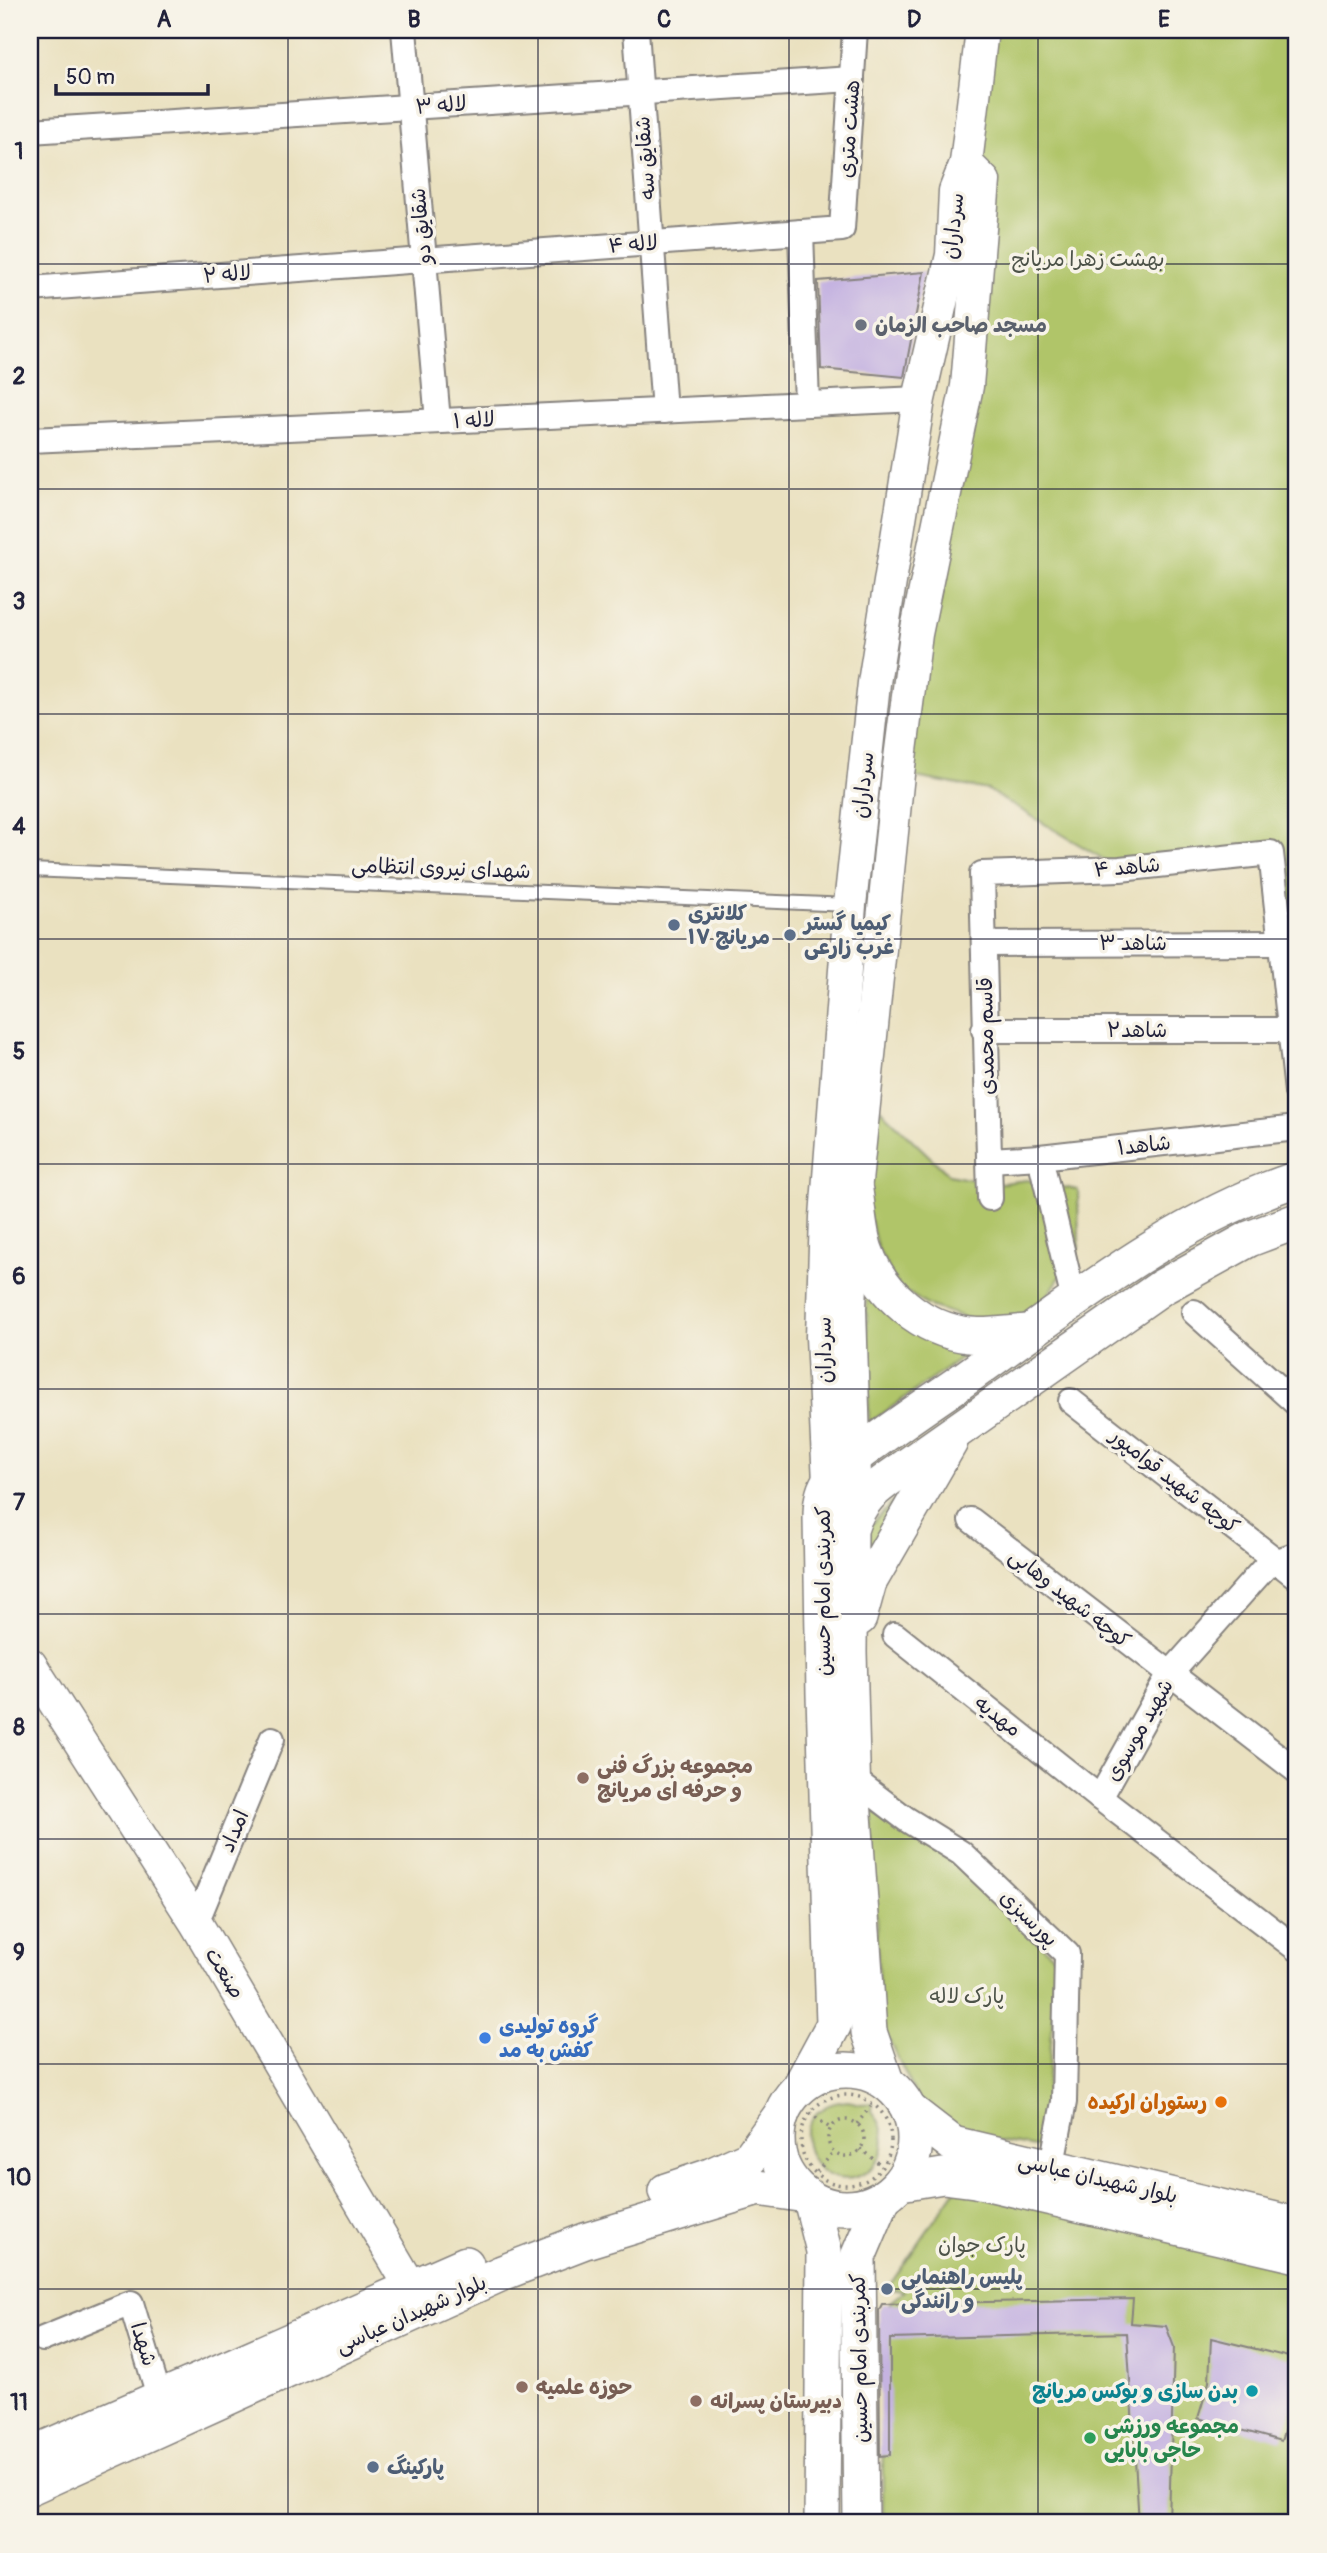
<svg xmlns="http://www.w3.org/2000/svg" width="1327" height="2553" font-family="Pangolin,'Playpen Sans Arabic',sans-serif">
  <rect width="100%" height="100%" fill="#f7f3e8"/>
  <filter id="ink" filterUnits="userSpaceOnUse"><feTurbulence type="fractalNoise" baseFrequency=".0143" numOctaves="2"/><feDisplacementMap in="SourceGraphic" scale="14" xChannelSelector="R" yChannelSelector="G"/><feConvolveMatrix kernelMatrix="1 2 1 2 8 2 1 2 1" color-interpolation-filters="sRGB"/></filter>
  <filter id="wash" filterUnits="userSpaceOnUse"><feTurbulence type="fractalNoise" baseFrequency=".00686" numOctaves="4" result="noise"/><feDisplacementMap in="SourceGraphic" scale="28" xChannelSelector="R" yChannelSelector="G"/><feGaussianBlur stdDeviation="1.57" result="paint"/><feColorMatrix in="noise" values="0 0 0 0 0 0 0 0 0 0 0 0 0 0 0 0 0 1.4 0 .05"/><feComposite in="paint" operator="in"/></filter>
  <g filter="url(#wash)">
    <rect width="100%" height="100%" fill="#eae1c0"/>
    <g fill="#b0c569" stroke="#697452" stroke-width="2">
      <polygon points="982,30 1297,30 1297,1092 1271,854 1120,869 988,790 898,774 967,386 966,163"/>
      <polygon points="880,1109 949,1175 994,1184 1027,1180 1078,1190 1079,1249 1033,1317 975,1321 927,1305 898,1286 877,1247 859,1176"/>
      <polygon points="866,1279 977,1347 869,1423"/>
      <polygon points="918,1478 860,1584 864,1531"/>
      <polygon points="872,1811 957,1864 1058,1961 1042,2148 963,2135 919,2101 880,2022"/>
      <path d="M848,2101L861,2104L873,2103L872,2111C912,2162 838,2207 811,2157C806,2147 805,2135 809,2125C816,2108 831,2102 848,2101Z"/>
      <polygon points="958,2186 1297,2267 1297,2523 883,2523 882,2327 890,2302 904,2291 887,2289"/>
    </g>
    <g id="blocks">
      <g fill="#c5b3e1">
        <polygon points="924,272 904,377 821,369 818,281"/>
        <polygon points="1133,2299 1131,2323 1166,2326 1174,2347 1169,2523 1139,2523 1127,2333 890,2339 890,2455 880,2456 879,2310 882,2304"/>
        <polygon points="1211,2338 1297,2359 1297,2400 1295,2400 1281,2441 1198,2418 1209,2382"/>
      </g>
    </g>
  </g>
  <g filter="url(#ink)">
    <use href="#blocks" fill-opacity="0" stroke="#86827e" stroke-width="2"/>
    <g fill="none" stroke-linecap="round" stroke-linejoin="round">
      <g stroke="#86827e" stroke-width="16">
        <polyline id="service" points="30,870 850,905"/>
      </g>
      <g stroke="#86827e" stroke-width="28">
        <g id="minor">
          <polyline points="404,30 438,421"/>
          <polyline points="636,30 664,411"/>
          <polyline points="30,131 852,79"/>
          <polyline points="801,232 807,404"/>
          <polyline points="30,289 842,229 855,30"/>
          <polyline points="30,440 919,399"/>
          <polyline points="985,944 1281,943"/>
          <polyline points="984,1030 1289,1030"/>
          <polyline points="1040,1157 1074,1301"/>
          <polyline points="990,1160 1040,1157 1297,1128"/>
          <polyline points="990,1198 982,874 1120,869 1271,853 1297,1092"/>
          <polyline points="1194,1312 1297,1404"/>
          <polyline points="1071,1401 1297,1577"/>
          <polyline points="971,1520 1297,1771"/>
          <polyline points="895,1635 1100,1798 1297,1949"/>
          <polyline points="852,1778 906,1819 961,1853 1067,1954 1064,2102 1051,2169"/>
          <polyline points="1100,1798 1169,1675 1267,1565 1297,1554"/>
          <polyline points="196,1923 272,1739"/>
          <polyline points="43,2339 131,2303 159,2396"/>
        </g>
      </g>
      <g stroke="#86827e" stroke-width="35">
        <g id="tertiary">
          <polyline points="855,1478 850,1308 855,1191 898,774 916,634 967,386 984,181 966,163"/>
          <polyline points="856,1511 829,1482 822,1337 826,1217 850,905 874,683 919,399 952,255 955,191 966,163 982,30"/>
          <polyline points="30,1664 196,1923 411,2287"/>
        </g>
      </g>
      <g stroke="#86827e" stroke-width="38">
        <g id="secondary">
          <path d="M855,1191C858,1210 859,1232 865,1250C880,1294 923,1330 969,1335C988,1337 1010,1333 1029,1332"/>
          <polyline points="859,1618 869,1582 950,1442"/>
          <circle cx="846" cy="2139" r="69"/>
          <path d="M886,2082L869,2032L853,1800L849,1652L850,1530C860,1496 877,1487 904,1468L1162,1287L1249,1239L1297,1221"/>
          <path d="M801,2085L834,2024L824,1695L821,1518C821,1505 822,1493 829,1482C840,1466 858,1454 873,1443C900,1423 928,1404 956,1385C1064,1309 1171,1221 1297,1179"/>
          <polyline points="909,2110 953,2144 1297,2225"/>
          <polyline points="900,2183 943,2176 975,2180 1297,2255"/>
          <polyline points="666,2191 708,2177 750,2158 781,2115"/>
          <polyline points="811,2199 824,2251 822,2523"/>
          <polyline points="30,2455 466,2264"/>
          <polyline points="30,2487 502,2273 585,2241 758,2188 806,2195"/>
          <polyline points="861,2523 858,2257 883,2198"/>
        </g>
      </g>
      <g stroke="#86827e" stroke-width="3.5" stroke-dasharray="2 5" stroke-linecap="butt">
        <circle cx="846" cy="2140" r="45"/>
        <polyline points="810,2113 831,2129"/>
        <circle cx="846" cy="2138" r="18"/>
        <polyline points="857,2124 873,2103"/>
        <polyline points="860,2149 881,2165"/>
        <polyline points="817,2172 834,2151"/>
      </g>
      <use href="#service" stroke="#fff" stroke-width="12"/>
      <use href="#minor" stroke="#fff" stroke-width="24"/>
      <use href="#tertiary" stroke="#fff" stroke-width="32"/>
      <use href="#secondary" stroke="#fff" stroke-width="35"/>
    </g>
  </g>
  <path fill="none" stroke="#22223b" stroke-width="2" stroke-opacity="0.55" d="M288,30V2523M538,30V2523M789,30V2523M1038,30V2523M30,264H1297M30,489H1297M30,714H1297M30,939H1297M30,1164H1297M30,1389H1297M30,1614H1297M30,1839H1297M30,2064H1297M30,2289H1297"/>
  <circle fill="#6b7280" stroke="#f7f3e8" stroke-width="2.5" cx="861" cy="325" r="7"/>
  <g fill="#5c6f8a" stroke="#f7f3e8" stroke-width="2.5">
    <circle cx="674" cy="925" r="7"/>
    <circle cx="790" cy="935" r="7"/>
    <circle cx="887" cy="2289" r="7"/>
    <circle cx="373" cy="2467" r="7"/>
  </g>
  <g fill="#8d6e63" stroke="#f7f3e8" stroke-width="2.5">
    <circle cx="583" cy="1778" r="7"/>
    <circle cx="522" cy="2387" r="7"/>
    <circle cx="696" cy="2401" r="7"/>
  </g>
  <circle fill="#3f7fe0" stroke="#f7f3e8" stroke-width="2.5" cx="485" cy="2038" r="7"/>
  <circle fill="#e8710a" stroke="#f7f3e8" stroke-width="2.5" cx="1221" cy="2102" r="7"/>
  <circle fill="#0f9aa8" stroke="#f7f3e8" stroke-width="2.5" cx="1252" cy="2391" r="7"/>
  <circle fill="#2e9e5b" stroke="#f7f3e8" stroke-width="2.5" cx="1090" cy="2438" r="7"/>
  <g text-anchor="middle" stroke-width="7" stroke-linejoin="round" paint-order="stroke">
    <g font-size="21" fill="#22223b" stroke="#f7f3e8">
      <text transform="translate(441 105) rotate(-4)" y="7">لاله ۳</text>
      <text transform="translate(849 129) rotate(-86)" y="7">هشت متری</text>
      <text transform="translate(645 158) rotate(-94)" y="7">شقایق سه</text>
      <text transform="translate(421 226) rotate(-95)" y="7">شقایق دو</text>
      <text transform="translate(953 226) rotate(-84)" y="7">سرداران</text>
      <text transform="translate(633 244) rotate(-4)" y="7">لاله ۴</text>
      <text transform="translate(227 274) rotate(-4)" y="7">لاله ۲</text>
      <text transform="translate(474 420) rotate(-3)" y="7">لاله ۱</text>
      <text transform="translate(863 785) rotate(-84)" y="7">سرداران</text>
      <text transform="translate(1127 867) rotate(-5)" y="7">شاهد ۴</text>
      <text transform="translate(441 868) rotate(2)" y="7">شهدای نیروی انتظامی</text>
      <text x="1133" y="950">شاهد ۳</text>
      <text x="1137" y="1037">شاهد۲</text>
      <text transform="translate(986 1036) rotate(-91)" y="7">قاسم محمدی</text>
      <text transform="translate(1144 1145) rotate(-6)" y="7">شاهد۱</text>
      <text transform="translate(824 1350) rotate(-91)" y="7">سرداران</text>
      <text transform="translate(1175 1481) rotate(38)" y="7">کوچه شهید قوامپور</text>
      <text transform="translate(823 1591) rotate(-90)" y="7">کمربندی امام حسین</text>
      <text transform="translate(1070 1598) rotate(38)" y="7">کوچه شهید وهابی</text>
      <text transform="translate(998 1716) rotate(38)" y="7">مهدیه</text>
      <text transform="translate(1139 1730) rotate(-60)" y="7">شهید موسوی</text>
      <text transform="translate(234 1831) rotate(-67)" y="7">امداد</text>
      <text transform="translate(1029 1918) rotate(44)" y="7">پورسبزی</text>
      <text transform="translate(225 1973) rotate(59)" y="7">صنعت</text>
      <text transform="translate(1098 2178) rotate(13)" y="7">بلوار شهیدان عباسی</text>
      <text transform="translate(411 2314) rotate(-24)" y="7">بلوار شهیدان عباسی</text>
      <text transform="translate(144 2344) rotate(73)" y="7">شهدا</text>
      <text transform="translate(859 2358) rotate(-91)" y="7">کمربندی امام حسین</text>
    </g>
    <g font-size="21" fill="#4d5349" stroke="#f7f3e8">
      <text x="1088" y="266">بهشت زهرا مریانج</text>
      <text x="967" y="2003">پارک لاله</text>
      <text x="982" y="2252">پارک جوان</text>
    </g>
    <g font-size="21" font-weight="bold" fill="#5b616d" stroke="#f7f3e8" text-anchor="start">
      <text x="875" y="332">مسجد صاحب الزمان</text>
    </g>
    <g font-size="21" font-weight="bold" fill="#4e5e75" stroke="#f7f3e8" text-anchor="start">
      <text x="688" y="920">کلانتری<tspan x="688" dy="24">۱۷ مریانج</tspan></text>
      <text x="804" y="930">کیمیا گستر<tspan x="804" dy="24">غرب زارعی</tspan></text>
      <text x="901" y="2284">پلیس راهنمایی<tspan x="901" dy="24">و رانندگی</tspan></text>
      <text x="387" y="2474">پارکینگ</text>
    </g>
    <g font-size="21" font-weight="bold" fill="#785e54" stroke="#f7f3e8" text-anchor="start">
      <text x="597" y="1773">مجموعه بزرگ فنی<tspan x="597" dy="24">و حرفه ای مریانج</tspan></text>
      <text x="536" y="2394">حوزه علمیه</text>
      <text x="710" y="2408">دبیرستان پسرانه</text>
    </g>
    <g font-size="21" font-weight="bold" fill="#366cbe" stroke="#f7f3e8" text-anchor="start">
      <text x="499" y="2033">گروه تولیدی<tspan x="499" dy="24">کفش به مد</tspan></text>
    </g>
    <g font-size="21" font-weight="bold" fill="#c56008" stroke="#f7f3e8" text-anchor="end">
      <text x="1207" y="2109">رستوران ارکیده</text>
    </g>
    <g font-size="21" font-weight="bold" fill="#0d838f" stroke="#f7f3e8" text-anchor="end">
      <text x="1238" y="2398">بدن سازی و بوکس مریانج</text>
    </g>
    <g font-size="21" font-weight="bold" fill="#27864d" stroke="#f7f3e8" text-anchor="start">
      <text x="1104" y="2433">مجموعه ورزشی<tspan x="1104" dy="24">حاجی بابایی</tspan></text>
    </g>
  </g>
  <rect width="1327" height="2553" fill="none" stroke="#f7f3e8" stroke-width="77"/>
  <path d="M56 84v10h152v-10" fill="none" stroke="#22223b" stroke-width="3.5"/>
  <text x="66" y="84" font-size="21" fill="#22223b" stroke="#f7f3e8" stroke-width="5" paint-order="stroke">50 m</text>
  <rect x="38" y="38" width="1250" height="2476" fill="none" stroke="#22223b" stroke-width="2.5"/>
  <g font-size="23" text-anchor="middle" font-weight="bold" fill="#22223b">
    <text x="164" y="27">A</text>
    <text x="414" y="27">B</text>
    <text x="664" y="27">C</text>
    <text x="914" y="27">D</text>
    <text x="1164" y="27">E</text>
    <text x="19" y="159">1</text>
    <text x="19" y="384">2</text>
    <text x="19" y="609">3</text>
    <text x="19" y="834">4</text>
    <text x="19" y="1059">5</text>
    <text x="19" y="1284">6</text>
    <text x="19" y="1510">7</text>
    <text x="19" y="1735">8</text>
    <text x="19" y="1960">9</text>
    <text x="19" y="2185">10</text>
    <text x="19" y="2410">11</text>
  </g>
</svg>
